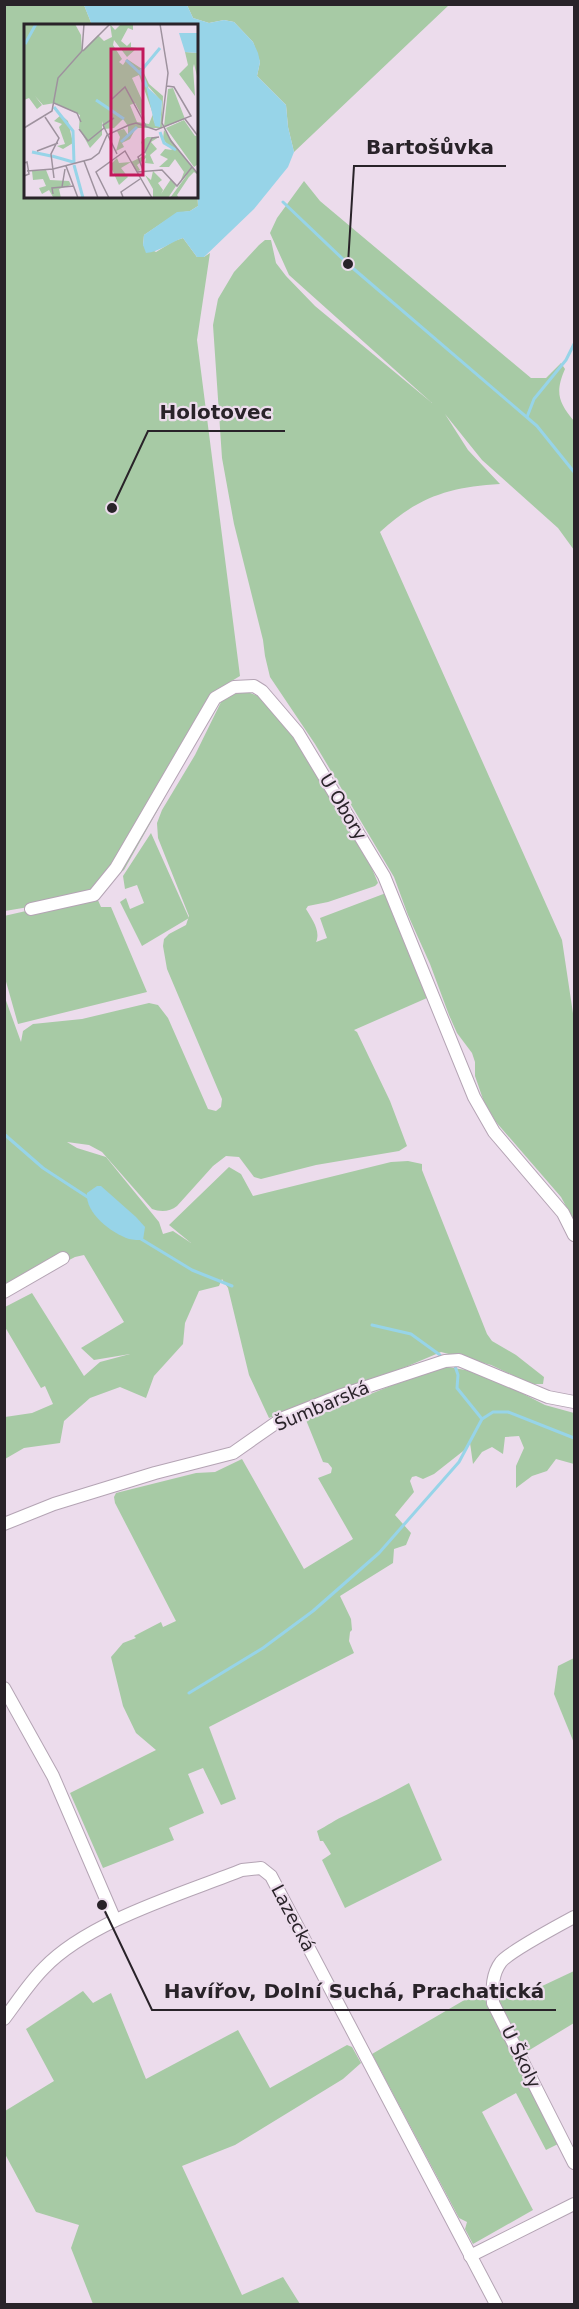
<svg xmlns="http://www.w3.org/2000/svg" width="579" height="2309" font-family="'DejaVu Sans',sans-serif">
  <rect width="100%" height="100%" fill="#ecdcec"/>
  <g fill="#a7caa5">
    <polygon points="5,5 84,5 92,25 26,26 26,196 196,196 197,188 198,206 190,211 177,213 144,235 143,245 156,252 174,241 183,238 197,257 204,257 210,253 197,340 240,676 210,694 188,737 164,799 124,870 98,889 76,899 5,911"/>
    <polygon points="187,5 449,5 294,152 288,127 286,105 257,76 260,62 253,42 234,22 224,20 209,23 193,18"/>
    <path d="M304,181L320,201L531,378H546L561,363L565,369C555,392 558,402 574,421V550L558,528L482,460L445,414L468,450L500,484C449,487 418,497 380,532L562,940L574,1020V1221L561,1197L496,1122L484,1102L475,1076V1062L472,1053L457,1033L449,1015L430,964L408,915L394,877L315,744L270,677L265,656L263,640L234,524L222,458L213,325L218,299L234,272L259,245L265,240H271L276,263L286,276L315,306L432,403L289,275L270,233L277,218Z"/>
    <path d="M245,691L263,698L296,739L368,859L378,883L375,886L328,902L308,906L306,909C312,919 321,931 316,942L327,938L320,918L386,893L427,998L354,1030L357,1032L390,1101L407,1146L399,1151L316,1165L261,1179L254,1177L239,1157L226,1156L213,1166L177,1206C170,1212 160,1212 152,1209L102,1152L89,1145L67,1142L77,1148L106,1157L159,1222L163,1234L173,1231L191,1243L169,1225L229,1167L241,1174L253,1196L391,1162L408,1161L422,1164V1170L487,1334L492,1341L516,1355L544,1377L543,1384H531L491,1365L441,1352L408,1366L269,1418L249,1375L228,1288L222,1279L219,1286L199,1291L185,1323L183,1344L154,1376L146,1398L120,1387L90,1398L64,1421L60,1443L24,1448L5,1459V1417L32,1413L53,1404L45,1386L41,1388L5,1327V1307L32,1293L84,1376L100,1362L130,1354L94,1360L81,1348L124,1322L84,1255L75,1257L5,1293L4,995L21,1042L23,1031L33,1024L82,1019L149,1003L158,1005L168,1018L208,1109L216,1111L221,1107L222,1099L167,969L163,946L164,939L169,934L186,925L189,916L158,838L157,823L162,810L195,755L221,702L227,696Z"/>
    <polygon points="151,833 189,918 142,946 120,902 126,898 130,909 144,903 137,885 125,889 123,876"/>
    <polygon points="97,898 101,907 111,907 147,992 18,1024 5,978 4,916 48,906"/>
    <polygon points="448,1367 483,1373 545,1405 574,1413 574,1464 556,1459 547,1471 532,1476 516,1488 516,1466 524,1448 519,1436 505,1437 503,1454 492,1447 482,1452 473,1464 470,1443 467,1448 434,1474 423,1479 416,1476 412,1477 410,1481 414,1492 395,1515 411,1533 406,1545 394,1549 393,1563 340,1596 351,1619 352,1630 350,1632 349,1641 354,1653 209,1727 236,1799 221,1805 203,1768 188,1774 204,1813 169,1828 174,1840 103,1868 70,1793 156,1750 136,1733 123,1706 111,1657 123,1643 136,1638 134,1636 161,1622 163,1627 176,1621 115,1503 114,1497 116,1493 196,1473 215,1472 242,1459 304,1569 353,1539 318,1478 331,1473 332,1468 328,1463 323,1462 306,1420 430,1370"/>
    <polygon points="574,1658 574,1743 554,1694 558,1666"/>
    <path d="M409,1783L442,1860L345,1908L322,1860L331,1854L323,1841H320L317,1831C327,1826 336,1819 346,1815C367,1804 388,1795 409,1783Z"/>
    <polygon points="574,1971 574,2023 523,2054 494,2001 540,1987"/>
    <path d="M485,1988C484,2005 489,2011 500,2023L560,2143L546,2150L516,2093L482,2112L533,2210L473,2244L465,2229L467,2222L459,2218L372,2054Z"/>
    <polygon points="83,1991 93,2003 111,1993 146,2079 238,2030 270,2088 347,2045 352,2047 361,2063 343,2079 235,2145 182,2166 242,2295 283,2277 300,2304 93,2304 71,2248 79,2225 36,2212 5,2154 5,2111 54,2081 26,2029"/>
  </g>
  <g fill="#97d4e8">
    <path d="M84,5H187L193,18L209,23L224,20L234,22L253,42L258,53L260,62L257,76L286,105L288,127L294,152L288,167L254,209L204,257H197L183,238C170,242 160,252 146,253L143,245L144,235L177,212L190,211L198,206L196,26L92,25Z"/>
    <path d="M97,1186H101L136,1217L145,1227L143,1240C139,1240 133,1240 129,1239C111,1233 85,1213 87,1193Z"/>
  </g>
  <g fill="none" stroke-linecap="round" stroke-linejoin="round">
    <g stroke="#97d4e8" stroke-width="3">
      <polyline points="283,202 348,264 537,426 574,472"/>
      <polyline points="527,417 534,399 566,360 574,344"/>
      <polyline points="4,1134 43,1168 89,1198"/>
      <polyline points="141,1239 192,1270 232,1286"/>
      <polyline points="372,1325 411,1334 440,1355"/>
      <polyline points="455,1366 458,1375 457,1388 482,1419 493,1412 508,1412 574,1438"/>
      <polyline points="189,1693 263,1648 313,1611 379,1553 459,1462 482,1419"/>
    </g>
    <g stroke="#b4a4b4" stroke-width="14">
      <g id="street">
        <polyline points="31,909 94,895 116,868 215,698 234,687 254,686 262,691 298,733 384,876 474,1097 494,1132 563,1213 574,1235"/>
        <polyline points="4,1292 63,1258"/>
        <polyline points="4,1524 54,1504 155,1473 233,1453 283,1418 339,1396 445,1361 459,1360 548,1397 574,1402"/>
        <polyline points="4,1688 53,1776 115,1920"/>
        <path d="M574,1917C561,1924 509,1952 501,1962C492,1974 492,1988 493,2003L574,2163"/>
        <path d="M4,2019C17,2002 29,1983 44,1968C89,1921 182,1894 242,1870L261,1868L271,1876L496,2304"/>
        <polyline points="470,2256 574,2204"/>
      </g>
    </g>
    <use href="#street" stroke="#fff" stroke-width="12"/>
  </g>
  <g text-anchor="middle" stroke-width="4.5" stroke-linejoin="round" paint-order="stroke">
    <g font-size="18" fill="#292329" stroke="#ecdcec">
      <text transform="translate(343 807) rotate(59)" y="6">U Obory</text>
      <text transform="translate(322 1406) rotate(-23)" y="6">Šumbarská</text>
      <text transform="translate(293 1918) rotate(62)" y="6">Lazecká</text>
      <text transform="translate(521 2057) rotate(64)" y="6">U Školy</text>
    </g>
  </g>
  <g transform="translate(24 24)">
    <rect width="174" height="174" fill="#ecdcec"/>
    <path d="M0,0H51L57,11L58,27L74,11L80,17L88,13L86,0L91,6L97,0H109V6L104,4L97,17L103,22L107,18V23L113,24L103,33L90,16L89,21L98,35L95,38L99,41L103,35L118,45L125,60L139,72L138,104H112L106,115L98,119L100,123L92,127L96,113L93,107L100,105L104,111V102L99,95L90,104L80,105L78,97V111L66,124L55,104L56,91L31,79L19,81L11,72L18,81L13,85L5,74L0,76ZM115,51L129,90L125,100L113,98L106,81L111,79L121,98L118,76L108,54ZM124,62L138,78L136,103L130,98ZM161,28L174,29V56L170,40L169,44L171,72L155,50L164,41ZM149,64L161,95L140,103L144,65ZM37,91L44,97L49,119L39,125L33,122L41,120L35,103L38,100L30,97ZM160,96L171,112L174,111V140L170,143L142,104ZM140,106L174,151L170,148L165,153L153,171L155,174H146L163,151L157,156L160,148L151,135L145,143H135L144,135L136,131L141,125L148,126L139,115ZM123,113H135L127,118L133,125L126,131L130,140L121,139L122,134L113,141L116,146L113,148L107,138L122,131L117,118ZM93,134L95,139L107,138L97,144L104,153L95,161L86,141ZM22,146L26,156L45,157L47,161L35,165L37,174L29,173L25,166L18,170L15,164L22,162L19,155L9,156L8,147ZM129,147L138,156L134,159L139,166L137,170L147,155L152,162L144,174H129V165L121,151L127,156Z" fill="#a7caa5" fill-rule="evenodd"/>
    <path d="M155,9H174V29L161,28ZM122,62L138,77L136,103L131,102Z" fill="#97d4e8"/>
    <path fill="none" stroke="#97d4e8" stroke-width="3" d="M1,20L12,0M102,36L118,51L123,63M116,48L136,24M72,76L100,95M30,83L49,107L50,139M136,108L140,119L152,126M97,118L113,103M8,128L27,132M28,132L49,138M50,141L59,174"/>
    <path fill="none" stroke="#9e929e" stroke-width="1.5" d="M136,0L144,49L138,99L147,117L174,150M59,27L86,0M88,75L101,63L122,102M30,79L53,89L57,98M21,93L35,114L27,130L30,154M90,94L79,101L93,130M161,95L174,112M0,104L28,87L34,54L58,27L60,0M55,105L64,117L80,104M13,127L34,119M60,137L74,174M0,139L3,138L5,150L0,152M42,142L54,174M119,146L114,133L121,128L128,114L135,113M3,147L29,145L67,135L75,129L83,111L105,101L112,99L132,106L167,92L150,63L143,62M113,148L138,146L153,162L168,143M38,163L41,145M29,170L28,164L50,162M99,173L97,168L116,155M85,174L72,148L101,127L128,174"/>
    <path fill="#c2185b" fill-opacity="0.15" stroke="#c2185b" stroke-width="3" d="M87,25H119V151H87Z"/>
    <rect width="174" height="174" fill="none" stroke="#292329" stroke-width="3"/>
  </g>
  <path fill="none" stroke="#292329" stroke-width="2" d="M348 264L354 166H506M112 508L148 431H285M102 1905L152 2010H556"/>
  <g fill="#292329" stroke="#ecdcec" stroke-width="2">
    <circle cx="348" cy="264" r="6"/>
    <circle cx="112" cy="508" r="6"/>
    <circle cx="102" cy="1905" r="6"/>
  </g>
  <g font-size="20" text-anchor="middle" font-weight="bold" fill="#292329" stroke="#ecdcec" stroke-width="4.5" stroke-linejoin="round" paint-order="stroke">
    <text x="430" y="154">Bartošůvka</text>
    <text x="216" y="419">Holotovec</text>
    <text x="354" y="1998">Havířov, Dolní Suchá, Prachatická</text>
  </g>
  <rect width="579" height="2309" fill="none" stroke="#292329" stroke-width="12"/>
</svg>
